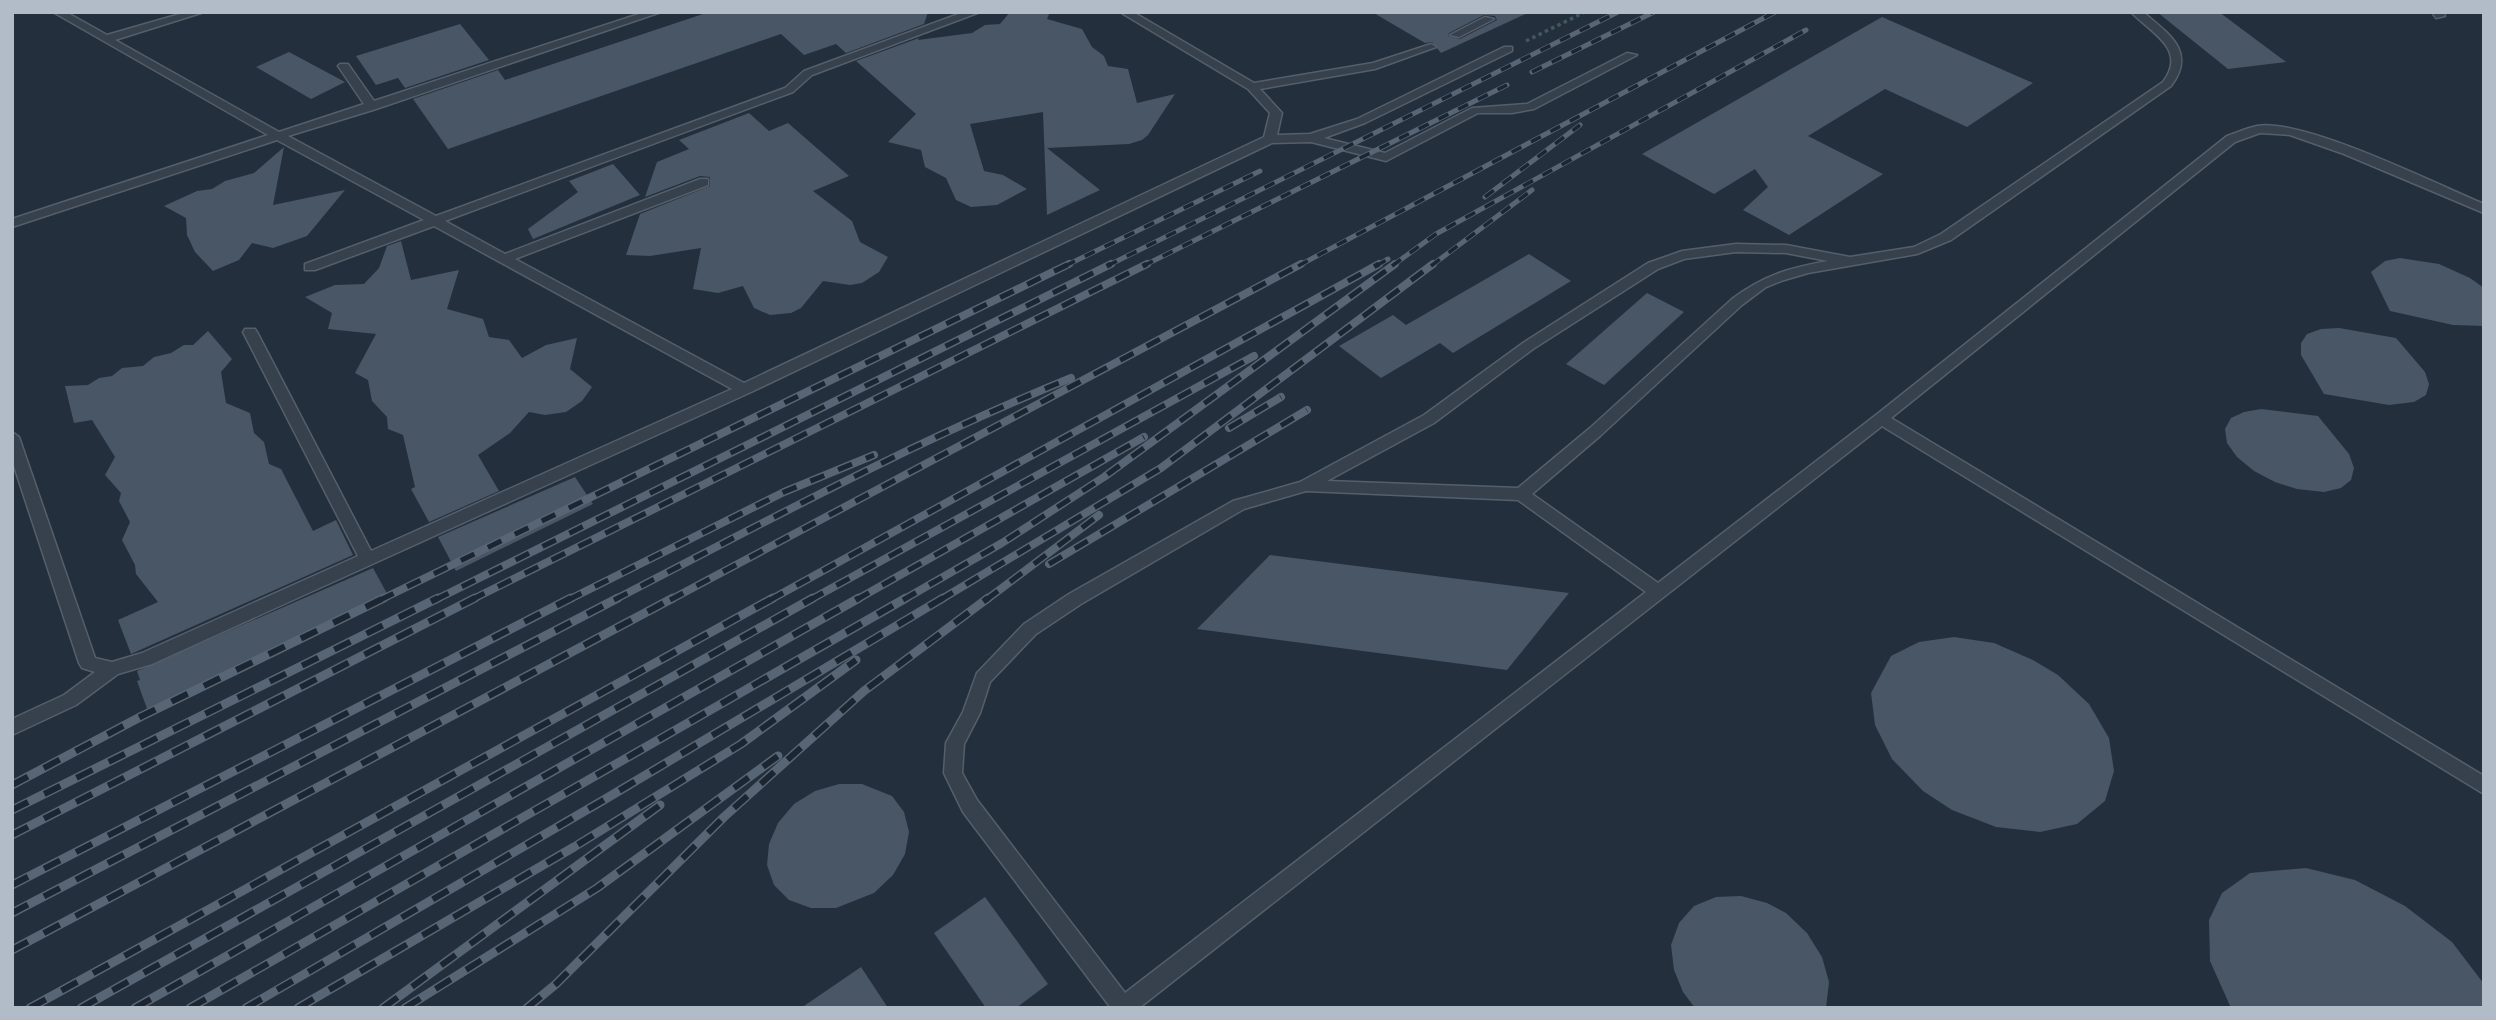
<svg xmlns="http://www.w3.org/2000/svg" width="2496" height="1020" font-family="Signika,sans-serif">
  <rect width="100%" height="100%" fill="#232f3d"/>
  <g fill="#485666" fill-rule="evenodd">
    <polygon points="709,12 928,12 924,24 846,53 836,44 804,55 781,34 448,149 413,99 498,70 505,80"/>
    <polygon points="1010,12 1050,12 1047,19 1082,29 1092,47 1104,56 1108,66 1128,69 1137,103 1175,94 1148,135 1142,140 1129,144 1047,148 1100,190 1047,215 1043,112 970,124 984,171 1003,175 1027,189 997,205 971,207 956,200 946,178 925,167 921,150 888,142 916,114 856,61 919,38 918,40 972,33 985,25 1000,24"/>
    <path d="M1372,12H1530L1441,53L1432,42L1425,43ZM1484,15L1495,16L1497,20L1460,39L1448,36L1449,33Z"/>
    <polygon points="2157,12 2219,12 2286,62 2228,69"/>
    <polygon points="1882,17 2033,83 1967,127 1885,89 1808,136 1883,174 1789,235 1743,210 1768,187 1755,169 1714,194 1642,154"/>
    <polygon points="460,24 489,60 405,88 398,78 376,85 356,56"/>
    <polygon points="289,52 345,82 311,99 256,67"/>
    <polygon points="749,113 769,131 788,123 849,176 813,191 852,221 860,242 888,257 879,272 862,283 850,285 823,281 801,308 791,313 770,315 754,308 743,286 718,293 693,289 701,248 650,256 626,255 640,214 710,186 710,177 700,176 645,197 657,162 689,149 679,140"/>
    <polygon points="284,147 273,205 345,190 307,236 273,248 252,243 239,260 213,271 195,252 187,235 186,218 164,206 197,191 212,189 225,181 254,173"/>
    <polygon points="613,164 640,195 533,239 528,229 578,192 569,181"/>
    <polygon points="401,241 411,280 459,270 447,309 483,319 489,337 509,340 522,358 546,345 577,338 570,369 592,387 582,401 566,412 545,415 529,412 510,433 478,455 499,491 429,522 411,489 415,487 403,435 388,429 387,417 372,401 368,380 355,373 376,334 328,329 332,313 305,297 335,285 364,284 379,268 387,246"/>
    <polygon points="1529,254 1571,281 1453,353 1440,343 1381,378 1339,346 1393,315 1406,325"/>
    <polygon points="2400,258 2439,264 2470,278 2484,288 2484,326 2453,325 2390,311 2371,272 2385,261"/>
    <polygon points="1647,293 1684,312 1604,385 1566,364"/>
    <polygon points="2339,328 2396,338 2425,372 2429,384 2426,395 2414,402 2389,405 2324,394 2301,355 2301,343 2307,334 2321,329"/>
    <polygon points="208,331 232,359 221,372 226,403 250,413 254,433 264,442 269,464 281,469 313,531 336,520 353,555 131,654 118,620 158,602 136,574 135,565 122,540 130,522 119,501 121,493 105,475 115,457 92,420 74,423 65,386 88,385 99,378 112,376 122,368 143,366 154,357 171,353 184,345 193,345"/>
    <polygon points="2261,409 2318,416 2349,454 2354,468 2351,480 2341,488 2324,492 2297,489 2275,482 2254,471 2237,457 2227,443 2225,429 2231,418 2244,412"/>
    <polygon points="575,477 593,504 456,571 438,537"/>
    <polygon points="1270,555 1569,593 1507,670 1197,629"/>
    <polygon points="373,568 390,599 150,717 137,681 140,680 137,671"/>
    <polygon points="1954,637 1994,643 2033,660 2058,675 2089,704 2109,738 2114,771 2105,801 2077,824 2040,832 1996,827 1952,810 1923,791 1892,759 1875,725 1871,693 1891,656 1919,642"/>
    <polygon points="839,784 862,784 892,796 904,812 909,832 905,854 893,875 874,893 836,908 811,908 789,900 774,885 767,865 769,844 778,823 794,804 815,791"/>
    <polygon points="2306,868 2355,880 2405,906 2452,942 2484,984 2484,1008 2231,1008 2210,961 2209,920 2222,893 2250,873"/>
    <polygon points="1741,896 1767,903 1786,913 1807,933 1822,957 1829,982 1826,1008 1695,1008 1683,992 1674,970 1671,945 1679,923 1694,906 1716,897"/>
    <polygon points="985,897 1048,984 1016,1008 986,1008 934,933"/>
    <polygon points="861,967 888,1008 801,1008"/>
  </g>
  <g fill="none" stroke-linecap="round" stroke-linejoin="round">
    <g stroke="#555f6b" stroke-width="3">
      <g id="lane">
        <polygon points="53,12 66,12 107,35 187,12 204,12 115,40 279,132 364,104 338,66 340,64 348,64 374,101 645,12 661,12 376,109 288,136 436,216 785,88 804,71 964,12 980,12 812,75 793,92 445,221 505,254 700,179 708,179 708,185 515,259 744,383 1264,137 1270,113 1248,89 1120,12 1133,12 1254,83 1373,63 1431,44 1436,47 1375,69 1260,89 1282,113 1277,135 1310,134 1357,119 1504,47 1512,47 1512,51 1365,123 1324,138 1385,153 1472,108 1527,104 1627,53 1637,55 1534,109 1512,113 1478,113 1386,161 1311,142 1272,143 749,393 152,664 118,674 76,705 12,735 12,719 64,695 95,672 82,668 79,663 12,460 12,432 19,437 95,658 112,662 142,653 358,556 243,332 245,329 255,329 257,332 371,551 732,389 434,226 315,270 305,270 305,264 424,220 277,140 12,227 12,219 268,135"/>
        <path d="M2131,12H2143C2169,34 2197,52 2171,86L1951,240L1917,254L1808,273L1781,281L1766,287L1742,305L1600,436L1532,494L1658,583L1876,415L2227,136C2236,133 2247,128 2257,126C2304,118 2436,184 2484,204V213L2344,154L2290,135L2260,133L2235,142L1891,418L2484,776V794L1882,426L1139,1008H1111L963,812L944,773L946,743L963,712L977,673L1024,624L1069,594L1233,501L1300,482L1424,415L1523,343L1648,263L1682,251L1736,244L1786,245L1850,257L1914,247L1941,234L2163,82C2188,49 2151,33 2131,12ZM1736,252L1786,253L1828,261C1789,268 1764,275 1732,299L1590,428L1518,488L1327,481L1434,423L1533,349L1658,269L1684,259ZM1306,491L1518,500L1646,592L1125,993L977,800L962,773L964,744L980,713L990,682L1036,634L1081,604L1244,509Z"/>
        <polygon points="2432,12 2443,12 2445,16 2436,18"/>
        <polygon points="1485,17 1494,19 1459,37 1450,35"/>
      </g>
    </g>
    <polyline stroke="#42595b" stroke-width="3.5" stroke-dasharray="3.5 3.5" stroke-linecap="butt" points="1526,41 1585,12"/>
    <use href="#lane" fill="#37414d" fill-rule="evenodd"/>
    <g stroke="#586574" stroke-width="5">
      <g id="rail-far2">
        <polyline points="1532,72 1654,12"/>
        <polyline points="1485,197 1580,125"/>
        <polyline points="1065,266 1260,171"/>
        <polyline points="1107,266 1618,12"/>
        <polyline points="1143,266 1507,85"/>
        <polyline points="1298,266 1775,12"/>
        <polyline points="1376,266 1388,259"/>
        <polyline points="1392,266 1436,234 1806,30"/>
        <polyline points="1431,266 1532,190"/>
      </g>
    </g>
    <g stroke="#586574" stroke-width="8">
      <g id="rail-far1">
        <polyline points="1229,428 1281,397"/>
        <polyline points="1049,564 1307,410"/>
        <polyline points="380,600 1069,264"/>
        <polyline points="435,600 1111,264"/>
        <polyline points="471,600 1147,264"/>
        <polyline points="568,600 784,492 874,455"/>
        <path d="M614,600C765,522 913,442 1071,378"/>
        <polyline points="670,600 1301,264"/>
        <polyline points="770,600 1379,264"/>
        <polyline points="810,600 1254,356"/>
        <polyline points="856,600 1144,437"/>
        <polyline points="903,600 1002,543 1104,477 1395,264"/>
        <polyline points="940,600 1161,468 1433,264"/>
        <polyline points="986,600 1099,515"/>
      </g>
    </g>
    <g stroke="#586574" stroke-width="9">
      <g id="rail">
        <polyline points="12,785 142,716 384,598"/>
        <polyline points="12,810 438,598"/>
        <polyline points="12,835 475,598"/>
        <polyline points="12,885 571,598"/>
        <polyline points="12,913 618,598"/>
        <polyline points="12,950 673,598"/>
        <polyline points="30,1008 773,598"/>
        <polyline points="81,1008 813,598"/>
        <polyline points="135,1008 859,598"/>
        <polyline points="190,1008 906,598"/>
        <polyline points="246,1008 602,801 943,598"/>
        <polyline points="298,1008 574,847 741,744 856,660"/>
        <polyline points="383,1008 660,805"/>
        <polyline points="405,1008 597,888 778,756"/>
        <polyline points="527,1008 556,984 724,817 864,691 988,598"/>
      </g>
    </g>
    <use href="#rail-far2" stroke="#1c2632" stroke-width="3.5" stroke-dasharray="11" stroke-linecap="butt"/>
    <use href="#rail-far1" stroke="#1c2632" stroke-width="5" stroke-dasharray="15" stroke-linecap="butt"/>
    <use href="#rail" stroke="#1c2632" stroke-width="6" stroke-dasharray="18" stroke-linecap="butt"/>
  </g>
  <rect width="2496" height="1020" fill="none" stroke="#b2bcc8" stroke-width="28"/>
</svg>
